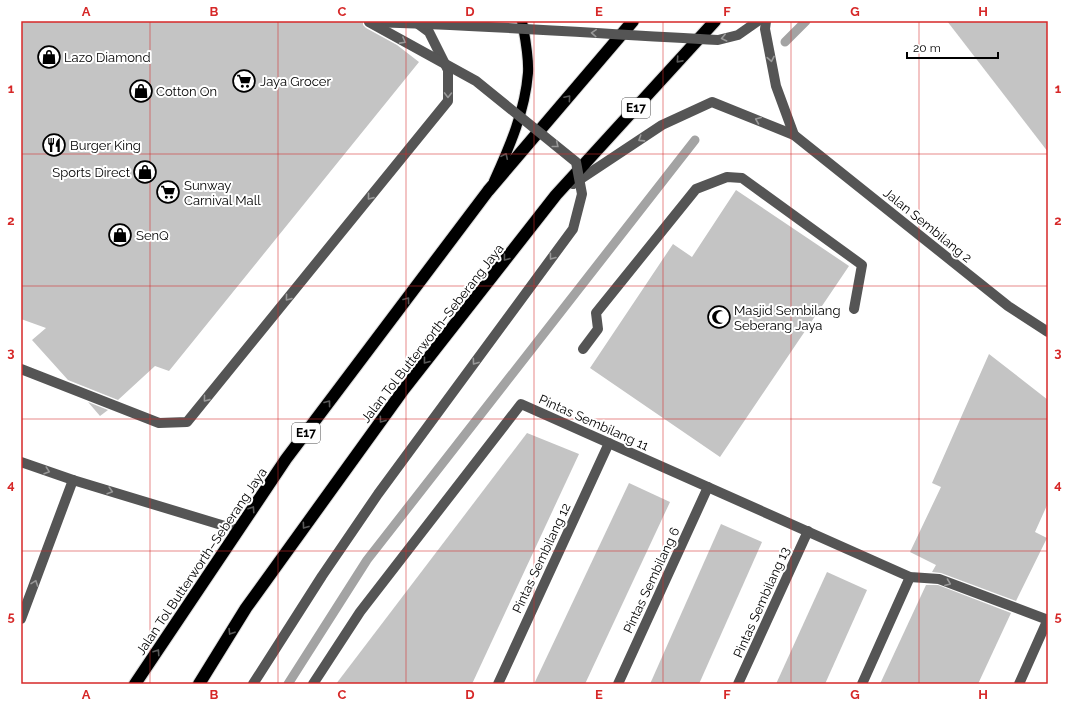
<svg xmlns="http://www.w3.org/2000/svg" width="1069" height="705" font-family="Raleway,sans-serif">
  <rect width="100%" height="100%" fill="#fff"/>
  <g fill="none" stroke-linecap="round" stroke-linejoin="round">
    <g stroke="#a3a3a3" stroke-width="9">
      <polyline points="785,42 806,21"/>
      <polyline points="288,684 367,560 695,140"/>
    </g>
  </g>
  <g fill="#c4c4c4">
    <polygon points="21,21 363,21 363,25 366,28 397,45 419,62 169,371 155,366 118,400 68,380 32,340 46,328 21,319"/>
    <polygon points="947,21 1048,21 1048,152"/>
    <polygon points="736,190 849,266 720,457 590,368 673,244 692,257"/>
    <polygon points="989,354 1048,400 1048,503 1035,532 1047,538 1016,601 941,573 932,572 936,565 910,552 941,487 932,483"/>
    <polygon points="88,402 108,410 100,416"/>
    <polygon points="527,433 579,454 472,684 336,684"/>
    <polygon points="629,483 670,502 585,684 534,684"/>
    <polygon points="721,524 762,542 699,684 650,684"/>
    <polygon points="827,572 867,590 825,684 776,684"/>
    <polygon points="926,585 938,585 1011,613 978,684 880,684"/>
  </g>
  <g fill="none" stroke-linecap="round" stroke-linejoin="round">
    <g stroke="#dbdbdb" stroke-width="12">
      <path id="major" d="M494,181C510,146 525,111 528,73C529,56 525,38 522,21"/>
    </g>
    <g stroke="#dbdbdb" stroke-width="14">
      <g id="highway">
        <polyline points="135,684 286,459 488,191 633,21"/>
        <polyline points="199,684 246,608 404,389 556,195 715,21"/>
      </g>
    </g>
    <g stroke="#555" stroke-width="10">
      <polyline points="766,21 765,29 776,86 794,135"/>
      <polyline points="573,184 662,125 712,102 794,135 1008,306 1048,332"/>
      <polyline points="583,349 598,329 596,313 696,189 727,177 742,178 862,265 854,309"/>
      <polyline points="21,369 159,423 187,422 448,101 448,70 429,32 414,21"/>
      <polyline points="21,462 73,480 238,530"/>
      <polyline points="21,619 73,480"/>
      <polyline points="313,684 360,612 521,404 910,577 939,579 1048,620"/>
      <polyline points="498,684 609,443"/>
      <polyline points="618,684 708,487"/>
      <polyline points="738,684 808,531"/>
      <polyline points="862,684 910,577"/>
      <polyline points="1019,684 1048,619"/>
    </g>
    <use href="#major" stroke="#000" stroke-width="10"/>
    <use href="#highway" stroke="#000" stroke-width="12"/>
    <g stroke="#555" stroke-width="10">
      <path d="M372,22C487,25 602,34 718,40L738,35L758,21"/>
      <polyline points="253,684 322,576 378,494 573,229 582,194 576,162 476,81 369,22"/>
    </g>
  </g>
  <defs><path id="oneway-chevron" d="M-2-3.5L2.5 0L-2 3.5" fill="none" stroke-width="1.6" stroke-linecap="round" stroke-linejoin="round"/></defs>
  <g stroke="#999">
    <use href="#oneway-chevron" transform="translate(594 33) rotate(-177)"/>
    <use href="#oneway-chevron" transform="translate(724 38) rotate(167)"/>
    <use href="#oneway-chevron" transform="translate(403 41) rotate(29)"/>
    <use href="#oneway-chevron" transform="translate(771 59) rotate(79)"/>
    <use href="#oneway-chevron" transform="translate(448 95) rotate(91)"/>
    <use href="#oneway-chevron" transform="translate(758 120) rotate(-158)"/>
    <use href="#oneway-chevron" transform="translate(641 139) rotate(147)"/>
    <use href="#oneway-chevron" transform="translate(556 145) rotate(39)"/>
    <use href="#oneway-chevron" transform="translate(370 197) rotate(129)"/>
    <use href="#oneway-chevron" transform="translate(552 257) rotate(127)"/>
    <use href="#oneway-chevron" transform="translate(288 298) rotate(129)"/>
    <use href="#oneway-chevron" transform="translate(475 362) rotate(126)"/>
    <use href="#oneway-chevron" transform="translate(206 399) rotate(129)"/>
    <use href="#oneway-chevron" transform="translate(47 471) rotate(19)"/>
    <use href="#oneway-chevron" transform="translate(110 491) rotate(17)"/>
    <use href="#oneway-chevron" transform="translate(35 583) rotate(-70)"/>
    <use href="#oneway-chevron" transform="translate(948 583) rotate(21)"/>
  </g>
  <g stroke="#595959">
    <use href="#oneway-chevron" transform="translate(679 60) rotate(132)"/>
    <use href="#oneway-chevron" transform="translate(568 98) rotate(-50)"/>
    <use href="#oneway-chevron" transform="translate(505 156) rotate(-65)"/>
    <use href="#oneway-chevron" transform="translate(506 258) rotate(128)"/>
    <use href="#oneway-chevron" transform="translate(407 300) rotate(-53)"/>
    <use href="#oneway-chevron" transform="translate(426 361) rotate(128)"/>
    <use href="#oneway-chevron" transform="translate(328 403) rotate(-53)"/>
    <use href="#oneway-chevron" transform="translate(382 420) rotate(126)"/>
    <use href="#oneway-chevron" transform="translate(252 509) rotate(-56)"/>
    <use href="#oneway-chevron" transform="translate(305 526) rotate(126)"/>
    <use href="#oneway-chevron" transform="translate(231 632) rotate(122)"/>
    <use href="#oneway-chevron" transform="translate(157 652) rotate(-56)"/>
  </g>
  <path fill="none" stroke="#d62828" stroke-width="1" stroke-opacity="0.55" d="M150,21V684M278,21V684M406,21V684M534,21V684M663,21V684M791,21V684M919,21V684M21,154H1048M21,286H1048M21,419H1048M21,551H1048"/>
  <defs>
    <g id="shop-ring" transform="scale(1.15)"><circle r="9.5" fill="#fff" stroke="#000" stroke-width="1.5"/><path d="M-5-2.5h2.3a2.7 3.5 0 0 1 5.4 0H5L5.5 6h-11ZM-1.5-2.5h3a1.5 2.3 0 0 0-3 0Z" fill="#000"/></g>
    <g id="supermarket-ring" transform="scale(1.15)"><circle r="9.5" fill="#fff" stroke="#000" stroke-width="1.5"/><path d="M-6-5.5h2.5l.6 2H6L4.5 2H-2.5L-4.4-4H-6ZM-1.5 3.2a1.3 1.3 0 1 0 .1 0ZM3 3.2a1.3 1.3 0 1 0 .1 0Z" fill="#000"/></g>
    <g id="restaurant-ring" transform="scale(1.15)"><circle r="9.5" fill="#fff" stroke="#000" stroke-width="1.5"/><path d="M-5-6h1v4h1v-4h1v4h1v-4h1v5L-1.5 .5V6h-2V.5L-5-1ZM5-6V6H3V1.5H1.5Q1.5-4 5-6Z" fill="#000"/></g>
    <g id="mosque-ring" transform="scale(1.15)"><circle r="9.5" fill="#fff" stroke="#000" stroke-width="1.5"/><path d="M3.5-4.9A6 6 0 1 0 3.5 4.9A5 5 0 1 1 3.5-4.9Z" fill="#000"/></g>
  </defs>
  <g fill-rule="evenodd">
    <use href="#shop-ring" x="49" y="57"/>
    <use href="#supermarket-ring" x="244" y="81"/>
    <use href="#shop-ring" x="141" y="91"/>
    <use href="#restaurant-ring" x="54" y="145"/>
    <use href="#shop-ring" x="145" y="172"/>
    <use href="#supermarket-ring" x="168" y="192"/>
    <use href="#shop-ring" x="120" y="235"/>
    <use href="#mosque-ring" x="719" y="317"/>
  </g>
  <g text-anchor="middle" stroke-width="4" stroke-linejoin="round" paint-order="stroke">
    <g fill="#fff" stroke="#4c4c4c" stroke-width="1">
      <rect x="622" y="98" width="28" height="20" rx="3"/>
      <rect x="292" y="423" width="28" height="20" rx="3"/>
    </g>
    <g font-size="12" font-weight="bold" fill="#000">
      <text x="636" y="112">E17</text>
      <text x="306" y="437">E17</text>
    </g>
    <g font-size="13" fill="#000" stroke="#fff" text-anchor="start">
      <text x="64" y="62">Lazo Diamond</text>
      <text x="260" y="86">Jaya Grocer</text>
      <text x="156" y="96">Cotton On</text>
      <text x="70" y="150">Burger King</text>
      <text x="130" y="177" text-anchor="end">Sports Direct</text>
      <text x="184" y="190">Sunway<tspan x="184" dy="15">Carnival Mall</tspan></text>
      <text x="136" y="240">SenQ</text>
      <text x="734" y="315">Masjid Sembilang<tspan x="734" dy="15">Seberang Jaya</tspan></text>
    </g>
    <g font-size="13" fill="#000" stroke="#fff">
      <text transform="translate(928 225) rotate(39)" y="5">Jalan Sembilang 2</text>
      <text transform="translate(432 333) rotate(-52)" y="5">Jalan Tol Butterworth–Seberang Jaya</text>
      <text transform="translate(594 422) rotate(24)" y="5">Pintas Sembilang 11</text>
      <text transform="translate(541 558) rotate(-65)" y="5">Pintas Sembilang 12</text>
      <text transform="translate(201 561) rotate(-56)" y="5">Jalan Tol Butterworth–Seberang Jaya</text>
      <text transform="translate(651 580) rotate(-65)" y="5">Pintas Sembilang 6</text>
      <text transform="translate(761 602) rotate(-66)" y="5">Pintas Sembilang 13</text>
    </g>
  </g>
  <rect width="1069" height="705" fill="none" stroke="#ffffff" stroke-width="44"/>
  <path d="M907 52v6h91v-6" fill="none" stroke="#000000" stroke-width="2"/>
  <text x="913" y="52" font-size="12" fill="#000000" stroke="#ffffff" stroke-width="3" paint-order="stroke">20 m</text>
  <rect x="22" y="22" width="1025" height="661" fill="none" stroke="#d62828" stroke-width="1.5"/>
  <g font-size="13" text-anchor="middle" font-weight="bold" fill="#d62828">
    <text x="86" y="16">A</text>
    <text x="214" y="16">B</text>
    <text x="342" y="16">C</text>
    <text x="470" y="16">D</text>
    <text x="599" y="16">E</text>
    <text x="727" y="16">F</text>
    <text x="855" y="16">G</text>
    <text x="983" y="16">H</text>
    <text x="11" y="93">1</text>
    <text x="1058" y="93">1</text>
    <text x="11" y="225">2</text>
    <text x="1058" y="225">2</text>
    <text x="11" y="357">3</text>
    <text x="1058" y="357">3</text>
    <text x="11" y="489">4</text>
    <text x="1058" y="489">4</text>
    <text x="11" y="621">5</text>
    <text x="1058" y="621">5</text>
    <text x="86" y="699">A</text>
    <text x="214" y="699">B</text>
    <text x="342" y="699">C</text>
    <text x="470" y="699">D</text>
    <text x="599" y="699">E</text>
    <text x="727" y="699">F</text>
    <text x="855" y="699">G</text>
    <text x="983" y="699">H</text>
  </g>
</svg>
